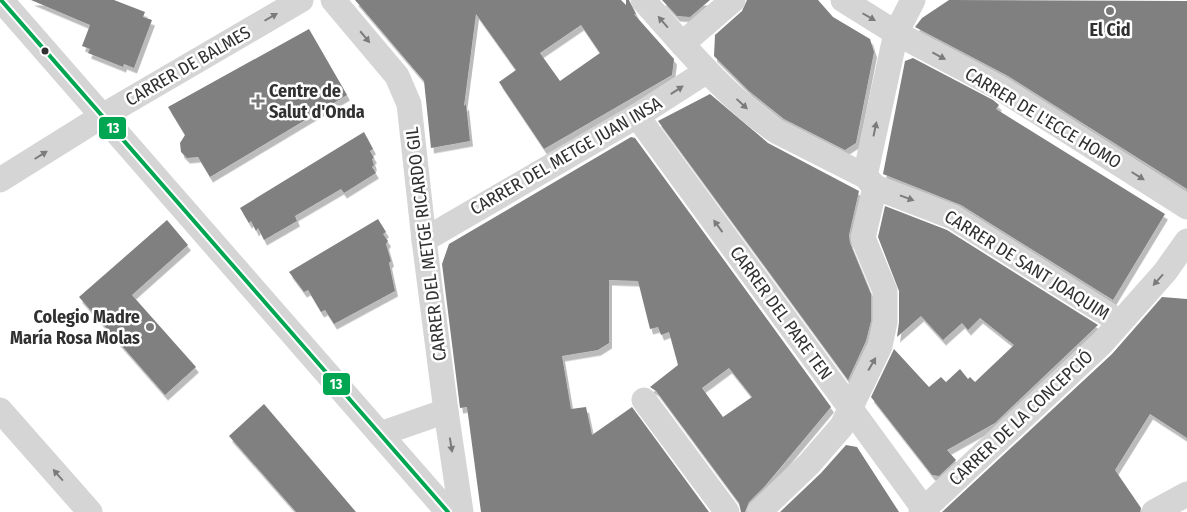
<svg xmlns="http://www.w3.org/2000/svg" width="1187" height="512" font-family="'Fira Sans Condensed',sans-serif">
  <defs>
    <filter id="shadow"><feDropShadow dx="3" dy="5.5" stdDeviation="0" flood-color="#0004"/></filter>
  </defs>
  <rect width="100%" height="100%" fill="#fff"/>
  <g fill="#808080" fill-rule="evenodd" filter="url(#shadow)">
    <polygon points="31,0 114,0 145,12 143,17 152,20 134,68 124,64 123,67 88,53 90,49 82,46 90,25"/>
    <path d="M355,0H621L626,5V0H629L636,14H634L674,59L672,75L544,149L499,82L516,70L476,14L464,106L466,104L470,141L431,148L424,81ZM581,25L600,53L560,81L540,53Z"/>
    <polygon points="662,0 710,0 690,17 677,16"/>
    <polygon points="747,0 818,0 833,17 870,39 874,52 856,143 845,150 784,119 749,91 714,56 715,35 742,11"/>
    <polygon points="949,0 1187,1 1187,189 1008,76 915,27 922,18"/>
    <polygon points="309,29 347,95 210,177 198,157 187,158 181,152 180,143 185,135 168,107"/>
    <polygon points="913,58 993,100 999,105 996,109 1165,214 1113,300 961,205 883,174 905,61"/>
    <polygon points="710,94 768,143 859,191 849,235 850,243 871,294 871,321 866,341 848,380 658,121"/>
    <polygon points="364,132 373,149 370,151 374,158 372,159 374,165 372,167 376,173 344,193 341,189 295,216 297,221 264,240 258,228 256,231 251,221 249,223 240,208"/>
    <path d="M631,137L635,138L831,407L765,486L749,502L745,512H741L739,503L656,391L650,387L678,365L669,332L661,335L658,327L650,329L638,281L609,280V343L598,350L562,356L571,409L586,407L592,435L632,407L709,512H481L467,407L460,408L442,264L449,244ZM729,368L752,397L723,417L702,388Z"/>
    <polygon points="885,206 947,230 1098,325 995,423 947,450 956,460 939,476 932,475 871,397 894,349 929,387 941,377 946,382 960,369 968,379 970,377 975,382 1014,345 980,318 968,330 962,323 943,340 921,316 897,337 899,322 899,291 878,237"/>
    <polygon points="378,219 386,232 383,234 388,241 386,244 391,261 389,263 395,291 334,324 325,310 321,312 308,290 304,292 289,272"/>
    <polygon points="167,220 188,245 132,295 196,367 165,395 79,297"/>
    <polygon points="1162,297 1187,299 1187,438 1150,414 1115,470 1141,508 1140,512 942,512 1112,354"/>
    <polygon points="264,404 356,512 296,512 229,436"/>
    <polygon points="846,445 857,447 899,512 780,512 821,473"/>
  </g>
  <g fill="none" stroke-linecap="round" stroke-linejoin="round">
    <g stroke="#d5d5d5" stroke-width="25">
      <polyline points="1,0 448,512"/>
      <polyline points="333,0 397,76 409,104 424,240 446,411 461,512"/>
      <path d="M643,0C684,46 725,96 776,131L865,176L875,187L953,217L1120,322"/>
      <polyline points="843,0 896,33 1000,88 1187,207"/>
      <polyline points="682,44 733,0"/>
      <polyline points="637,116 924,509"/>
      <polyline points="865,176 896,33 913,0"/>
      <polyline points="0,180 104,115 301,0"/>
      <polyline points="424,240 637,116 707,71"/>
      <polyline points="644,400 727,512"/>
      <polyline points="0,410 90,512"/>
      <polyline points="380,434 446,411"/>
      <polyline points="759,512 809,464 842,426 880,346 885,322 885,291 863,238 875,187"/>
      <polyline points="921,512 1102,343 1165,272 1187,241"/>
      <polyline points="1154,512 1187,494"/>
    </g>
    <g stroke="#fff" stroke-width="8">
      <polyline id="bus-1" points="1,0 448,512"/>
    </g>
    <use href="#bus-1" stroke="#00a651" stroke-width="4"/>
  </g>
  <defs><path id="oneway-solid" d="M-6-.8H1V-3.2L6.5 0L1 3.2V.8H-6Z" transform="scale(1.25)"/></defs>
  <g fill="#7b7b7b">
    <use href="#oneway-solid" transform="translate(271 17) rotate(-30)"/>
    <use href="#oneway-solid" transform="translate(869 17) rotate(30)"/>
    <use href="#oneway-solid" transform="translate(663 22) rotate(-131)"/>
    <use href="#oneway-solid" transform="translate(365 37) rotate(50)"/>
    <use href="#oneway-solid" transform="translate(939 56) rotate(28)"/>
    <use href="#oneway-solid" transform="translate(677 90) rotate(-33)"/>
    <use href="#oneway-solid" transform="translate(742 104) rotate(43)"/>
    <use href="#oneway-solid" transform="translate(875 129) rotate(-78)"/>
    <use href="#oneway-solid" transform="translate(41 155) rotate(-32)"/>
    <use href="#oneway-solid" transform="translate(1138 176) rotate(32)"/>
    <use href="#oneway-solid" transform="translate(907 198) rotate(20)"/>
    <use href="#oneway-solid" transform="translate(718 226) rotate(-126)"/>
    <use href="#oneway-solid" transform="translate(1158 280) rotate(132)"/>
    <use href="#oneway-solid" transform="translate(872 364) rotate(-60)"/>
    <use href="#oneway-solid" transform="translate(451 445) rotate(81)"/>
    <use href="#oneway-solid" transform="translate(58 475) rotate(-131)"/>
  </g>
  <g fill="#797979" stroke="#fff" stroke-width="2">
    <circle cx="1110" cy="11" r="5"/>
    <path d="M255.5 93.5h5v5h5v5h-5v5h-5v-5h-5v-5h5z"/>
    <circle cx="150" cy="327" r="5"/>
  </g>
  <circle fill="#313131" stroke="#fff" stroke-width="2" cx="45" cy="51" r="4.5"/>
  <g text-anchor="middle" stroke-width="5" stroke-linejoin="round" paint-order="stroke">
    <g font-size="18" font-weight="bold" fill="#313131" stroke="#fff">
      <text x="1110" y="36">El Cid</text>
      <text x="269" y="97" text-anchor="start">Centre de<tspan x="269" dy="21">Salut d'Onda</tspan></text>
      <text x="140" y="323" text-anchor="end">Colegio Madre<tspan x="140" dy="21">María Rosa Molas</tspan></text>
    </g>
    <g font-size="18" fill="#313131" stroke="#fff">
      <text transform="translate(188 66) rotate(-30)" y="6">CARRER DE BALMES</text>
      <text transform="translate(1043 118) rotate(31)" y="6">CARRER DE L'ECCE HOMO</text>
      <text transform="translate(566 156) rotate(-30)" y="6">CARRER DEL METGE JUAN INSA</text>
      <text transform="translate(426 244) rotate(-97)" y="6">CARRER DEL METGE RICARDO GIL</text>
      <text transform="translate(1027 265) rotate(32)" y="6">CARRER DE SANT JOAQUIM</text>
      <text transform="translate(781 313) rotate(54)" y="6">CARRER DEL PARE TEN</text>
      <text transform="translate(1021 418) rotate(-43)" y="6">CARRER DE LA CONCEPCIÓ</text>
    </g>
  </g>
  <g stroke="#fff" stroke-width="2">
    <rect x="98" y="116" width="29" height="24" rx="5" fill="#00a651"/>
    <rect x="322" y="372" width="29" height="24" rx="5" fill="#00a651"/>
  </g>
  <g font-size="14" text-anchor="middle" font-weight="bold" fill="#fff">
    <text x="113" y="133">13</text>
    <text x="336" y="389">13</text>
  </g>
</svg>
